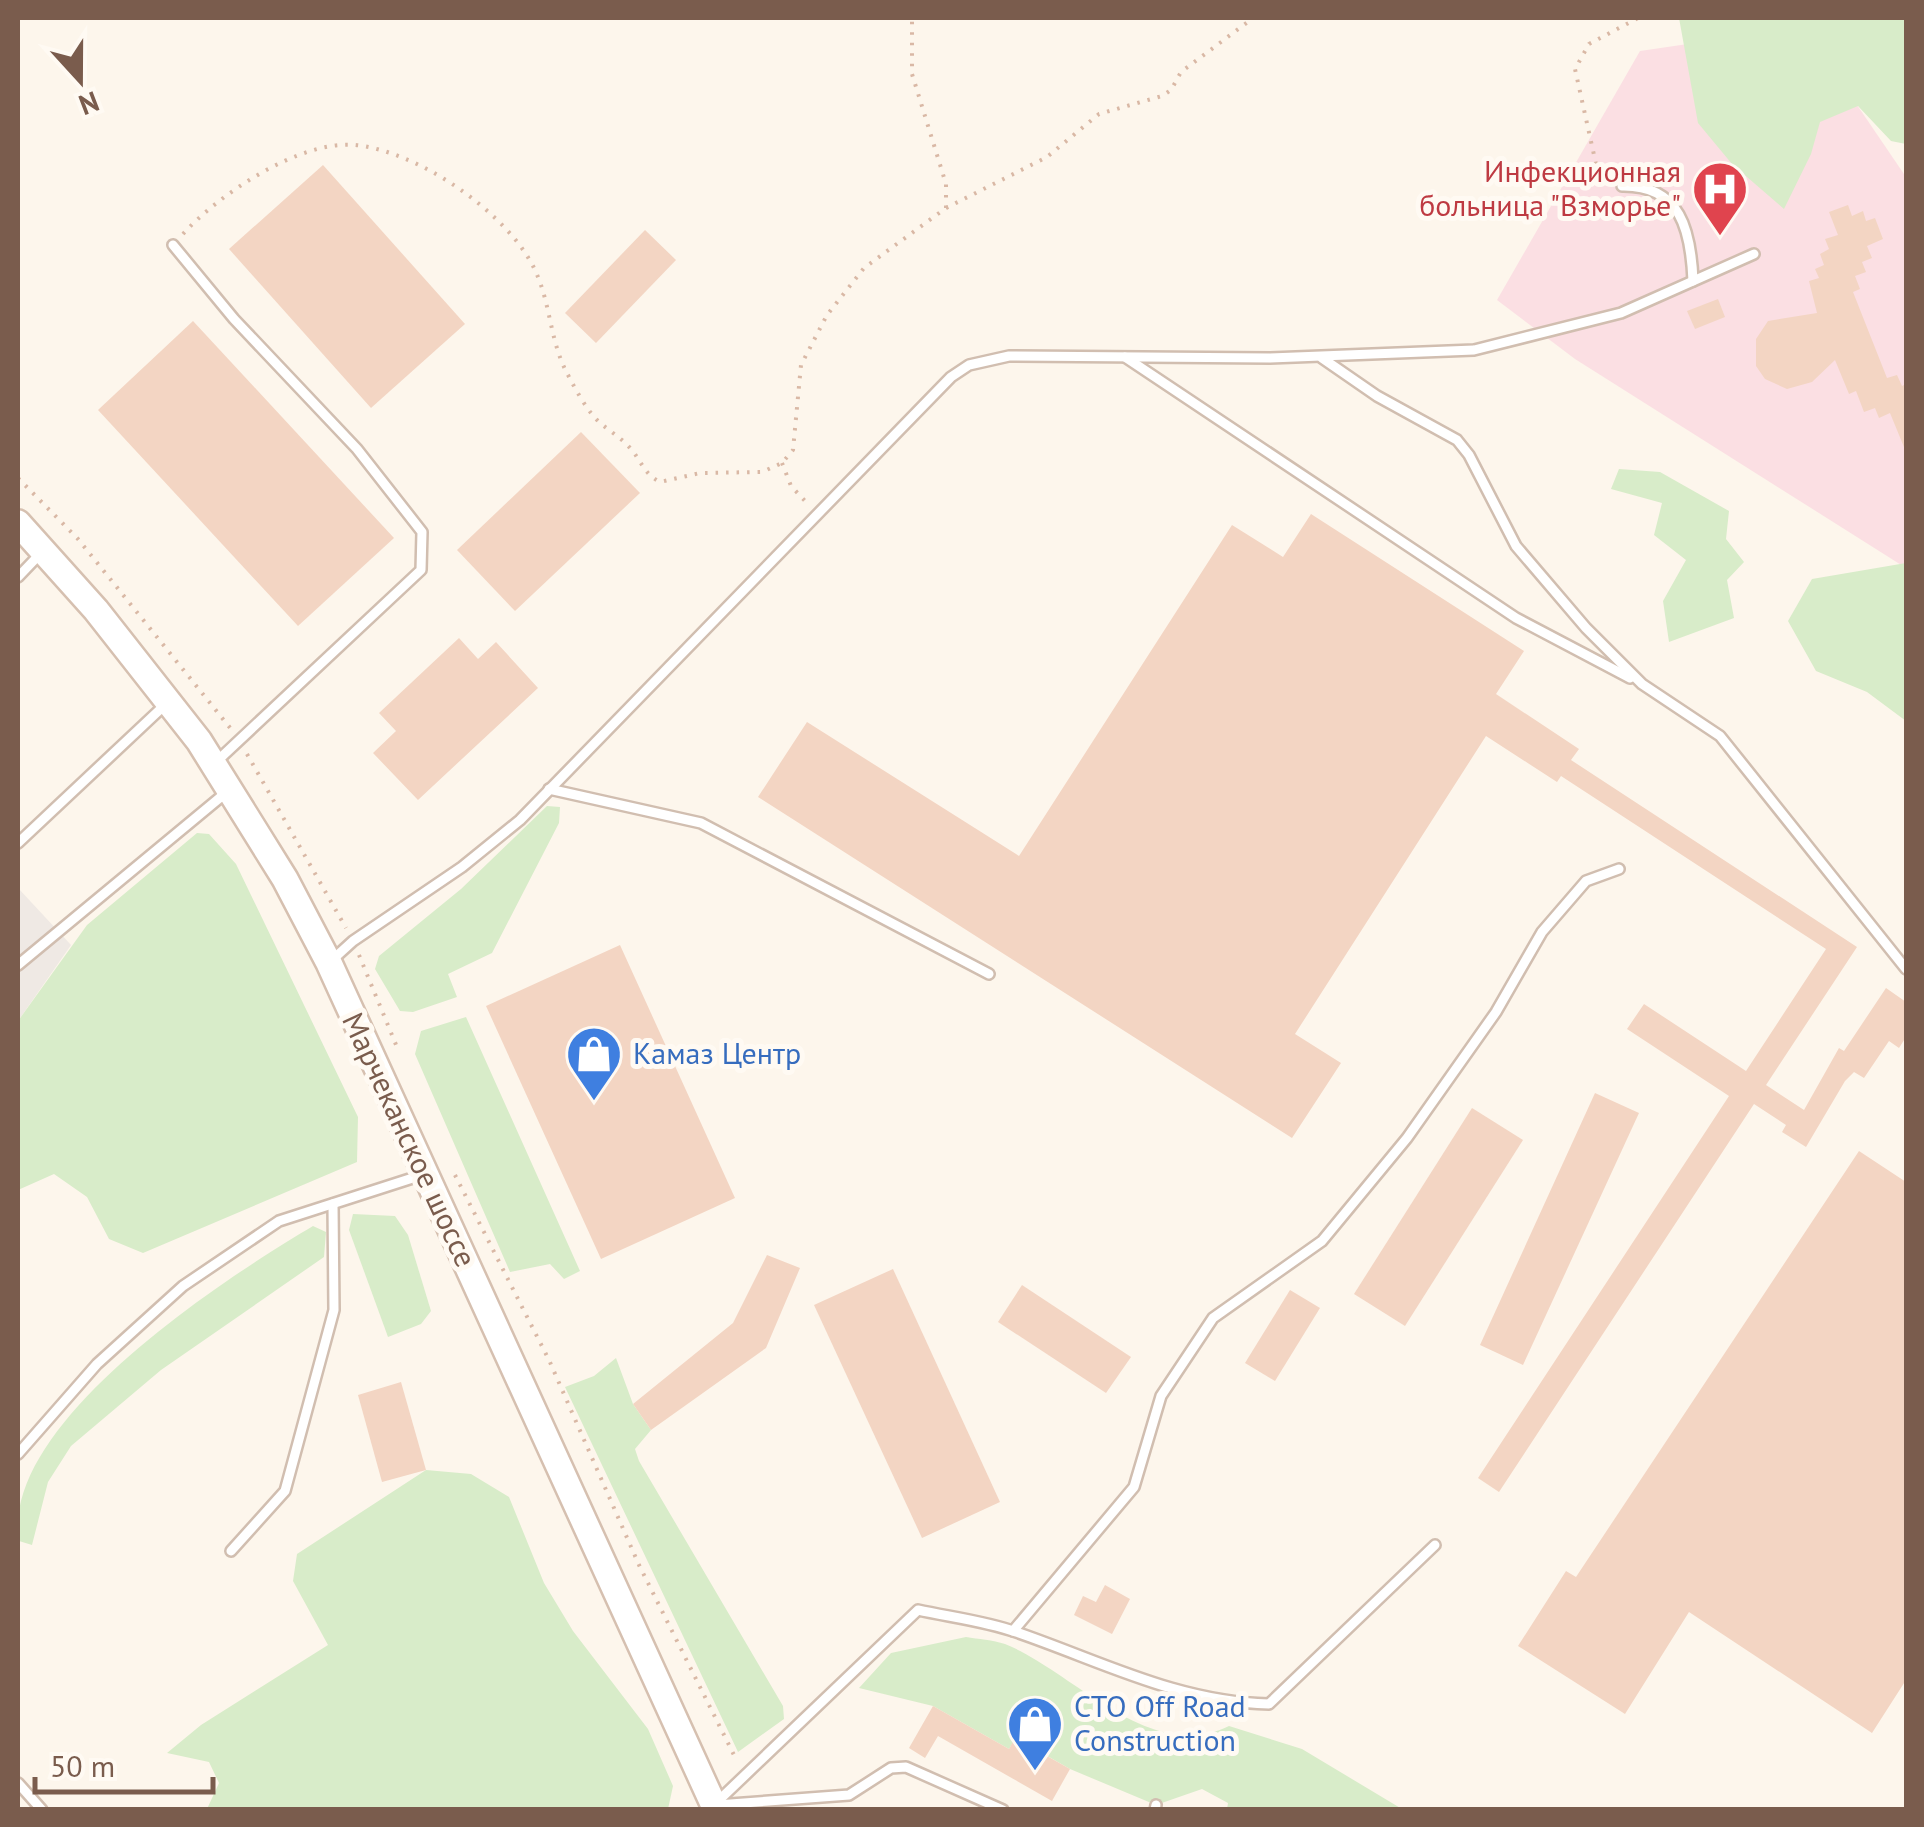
<svg xmlns="http://www.w3.org/2000/svg" width="1924" height="1827" font-family="'PT Sans',sans-serif">
  <rect width="100%" height="100%" fill="#fdf6ec"/>
  <polygon fill="#efe9e4" points="18,888 71,945 18,1021"/>
  <polygon fill="#fbdfe3" points="1804,27 1906,177 1906,568 1575,359 1497,300 1640,51"/>
  <g fill="#d8ecc9">
    <polygon points="1679,18 1906,18 1906,144 1891,141 1858,106 1820,122 1811,154 1784,209 1732,164 1698,123"/>
    <polygon points="1619,469 1660,472 1729,511 1726,539 1744,562 1727,580 1734,618 1669,642 1663,601 1686,560 1654,535 1662,503 1611,489"/>
    <polygon points="1906,563 1906,721 1867,692 1816,671 1788,621 1812,579"/>
    <polygon points="547,806 560,807 559,823 492,953 448,974 457,997 413,1012 400,1011 375,969 379,956 461,889"/>
    <polygon points="197,833 209,834 236,864 358,1117 357,1162 143,1253 109,1239 87,1197 54,1174 18,1190 18,1021 87,925"/>
    <polygon points="466,1017 580,1271 564,1279 550,1264 510,1272 415,1054 421,1031"/>
    <polygon points="353,1214 395,1216 408,1235 431,1311 421,1324 388,1337 349,1230"/>
    <path d="M313,1226L326,1232L324,1257L161,1370L71,1446L48,1482L32,1545L19,1541C0,1423 227,1277 313,1226Z"/>
    <polygon points="616,1358 633,1404 651,1430 635,1449 639,1461 783,1706 784,1719 738,1752 565,1387 594,1376"/>
    <polygon points="426,1470 471,1474 509,1497 544,1583 573,1631 648,1729 673,1786 668,1809 207,1809 219,1783 209,1762 167,1753 201,1725 328,1645 293,1581 297,1554"/>
    <path d="M966,1637C978,1639 993,1640 1005,1644C1073,1671 1150,1765 1229,1726L1302,1749L1402,1809H1227L1228,1803L1202,1789L1156,1805L1070,1769L1016,1738L1009,1749L933,1706L859,1688L891,1653Z"/>
  </g>
  <g fill="#f3d5c3">
    <polygon points="323,165 465,324 371,408 229,249"/>
    <polygon points="1848,205 1852,216 1863,211 1866,221 1875,218 1883,239 1867,246 1872,258 1862,262 1866,272 1855,276 1860,289 1853,292 1887,378 1897,375 1902,386 1906,384 1906,452 1890,413 1879,418 1875,408 1864,412 1856,391 1849,394 1835,360 1812,382 1787,389 1765,379 1756,366 1756,339 1768,321 1817,313 1809,281 1819,278 1815,269 1824,265 1820,254 1829,249 1825,239 1838,235 1829,212"/>
    <polygon points="645,230 676,260 596,343 565,313"/>
    <polygon points="1718,299 1725,317 1695,329 1687,311"/>
    <polygon points="193,321 394,538 298,626 98,410"/>
    <polygon points="581,432 640,493 515,611 457,550"/>
    <polygon points="1311,514 1524,651 1496,694 1579,749 1571,760 1857,947 1766,1085 1804,1110 1839,1048 1844,1051 1886,988 1906,1002 1906,1037 1899,1048 1889,1041 1864,1078 1854,1072 1845,1081 1806,1147 1782,1132 1786,1125 1754,1104 1499,1492 1478,1478 1729,1096 1627,1029 1644,1004 1746,1071 1826,949 1561,776 1557,782 1486,736 1295,1034 1341,1063 1292,1138 758,797 807,722 1019,856 1232,525 1283,557"/>
    <polygon points="459,638 478,659 496,642 538,688 418,800 373,753 396,731 379,713"/>
    <polygon points="620,945 735,1198 601,1259 486,1006"/>
    <polygon points="1595,1093 1639,1113 1523,1365 1480,1345"/>
    <polygon points="1472,1108 1523,1140 1405,1326 1354,1294"/>
    <polygon points="1859,1151 1906,1182 1906,1680 1872,1733 1689,1612 1625,1714 1518,1646 1566,1571 1576,1577"/>
    <polygon points="767,1255 800,1268 766,1348 651,1430 633,1404 733,1323"/>
    <polygon points="893,1269 1000,1502 922,1538 814,1305"/>
    <polygon points="1022,1285 1131,1357 1106,1393 998,1322"/>
    <polygon points="1290,1290 1320,1308 1275,1381 1245,1363"/>
    <polygon points="401,1382 426,1470 382,1482 358,1395"/>
    <polygon points="1105,1585 1130,1599 1112,1634 1074,1615 1083,1596 1096,1602"/>
    <polygon points="933,1706 1009,1749 1015,1738 1070,1769 1052,1801 938,1736 925,1758 909,1748"/>
  </g>
  <g fill="none" stroke-linecap="round" stroke-linejoin="round">
    <g stroke="#d1beb0" stroke-width="14">
      <g id="lane">
        <path d="M1622,186C1681,185 1691,231 1693,281"/>
        <polyline points="173,245 234,319 357,449 422,532 421,570 216,762"/>
        <polyline points="1125,357 1516,618 1630,678"/>
        <polyline points="1322,358 1377,396 1457,440 1469,455 1516,546 1586,628 1642,684 1720,736 1906,969"/>
        <polyline points="18,577 41,553"/>
        <polyline points="549,789 701,823 989,974"/>
        <polyline points="18,843 168,702"/>
        <polyline points="331,961 353,941 462,867 520,820 951,377 969,365 1009,356 1270,358 1474,350 1621,313 1754,254"/>
        <polyline points="18,965 228,791"/>
        <polyline points="18,1454 97,1364 183,1286 279,1221 422,1175"/>
        <polyline points="231,1551 285,1491 334,1310 333,1204"/>
        <polyline points="1013,1631 1134,1487 1161,1396 1213,1318 1322,1241 1407,1138 1496,1012 1542,932 1586,881 1619,869"/>
        <polyline points="18,1783 42,1810"/>
        <path d="M716,1803L918,1610C950,1617 985,1621 1016,1632C1101,1661 1177,1702 1269,1704L1435,1545"/>
        <polyline points="717,1805 849,1795 891,1768 906,1767 1003,1810"/>
        <polyline points="1155,1810 1156,1805"/>
      </g>
    </g>
    <g stroke="#d6c0b0" stroke-width="30">
      <polyline id="secondary" points="18,523 96,610 199,741 285,879 329,963 716,1810"/>
    </g>
    <g stroke="#d9b8a5" stroke-width="4" stroke-dasharray="2.5 8" stroke-linecap="butt">
      <polyline points="1607,182 1596,164 1575,69 1589,44 1638,18"/>
      <polyline points="946,208 1047,157 1099,114 1162,96 1171,90 1181,72 1253,18"/>
      <path d="M183,234C218,195 299,140 355,145C416,151 498,207 529,259C550,293 548,332 564,367C572,383 584,406 596,419C607,430 621,437 631,449C642,462 644,474 660,482L700,473L762,472L782,463L793,450L801,365L827,315L864,268L946,208V184L912,74V18"/>
      <polyline points="782,463 791,486 805,501"/>
      <polyline points="18,478 78,539 231,729"/>
      <polyline points="247,754 346,928"/>
      <polyline points="359,955 399,1052"/>
      <polyline points="455,1175 549,1360 639,1565 737,1761"/>
    </g>
    <use href="#lane" stroke="#fff" stroke-width="9"/>
    <use href="#secondary" stroke="#fff" stroke-width="25"/>
  </g>
  <defs>
    <g id="hospital-pin" transform="scale(2.875)"><path d="M0 17L-7.5 6A9.5 9.5 0 1 1 7.5 6Z" fill="#e0444e" stroke="#fffaf3"/><path d="M-5-5h3v3.5h4V-5h3V5h-3V1.5h-4V5h-3Z" fill="#fff"/></g>
    <g id="shop-pin" transform="scale(2.875)"><path d="M0 17L-7.5 6A9.5 9.5 0 1 1 7.5 6Z" fill="#3f7fe0" stroke="#fffaf3"/><path d="M-5-2.5h2.3a2.7 3.5 0 0 1 5.4 0H5L5.5 6h-11ZM-1.5-2.5h3a1.5 2.3 0 0 0-3 0Z" fill="#fff"/></g>
  </defs>
  <g fill-rule="evenodd">
    <use href="#hospital-pin" x="1720" y="189"/>
    <use href="#shop-pin" x="594" y="1054"/>
    <use href="#shop-pin" x="1035" y="1724"/>
  </g>
  <g text-anchor="middle" stroke-width="10" stroke-linejoin="round" paint-order="stroke">
    <g font-size="30" fill="#be3a42" stroke="#fffaf3" text-anchor="end">
      <text x="1681" y="182">Инфекционная<tspan x="1681" dy="34">больница "Взморье"</tspan></text>
    </g>
    <g font-size="30" fill="#366cbe" stroke="#fffaf3" text-anchor="start">
      <text x="633" y="1064">Камаз Центр</text>
      <text x="1074" y="1717">СТО Off Road<tspan x="1074" dy="34">Construction</tspan></text>
    </g>
    <g font-size="30" fill="#7a5c4d" stroke="#fffaf3">
      <text transform="translate(409 1140) rotate(65)" y="10">Марчеканское шоссе</text>
    </g>
  </g>
  <rect width="1924" height="1827" fill="none" stroke="#7a5c4d" stroke-width="40"/>
  <g transform="translate(80 80) rotate(159)" stroke="#fffaf3" stroke-width="8" paint-order="stroke">
  <path d="M0-8L18 38L0 25L-18 38Z" fill="#7a5c4d"/>
  <text y="-15" font-size="28" font-weight="bold" text-anchor="middle" fill="#7a5c4d">N</text>
  </g>
  <path d="M35 1777v15h178v-15" fill="none" stroke="#7a5c4d" stroke-width="5"/>
  <text x="50" y="1777" font-size="30" fill="#7a5c4d" stroke="#fffaf3" stroke-width="8" paint-order="stroke">50 m</text>
</svg>
